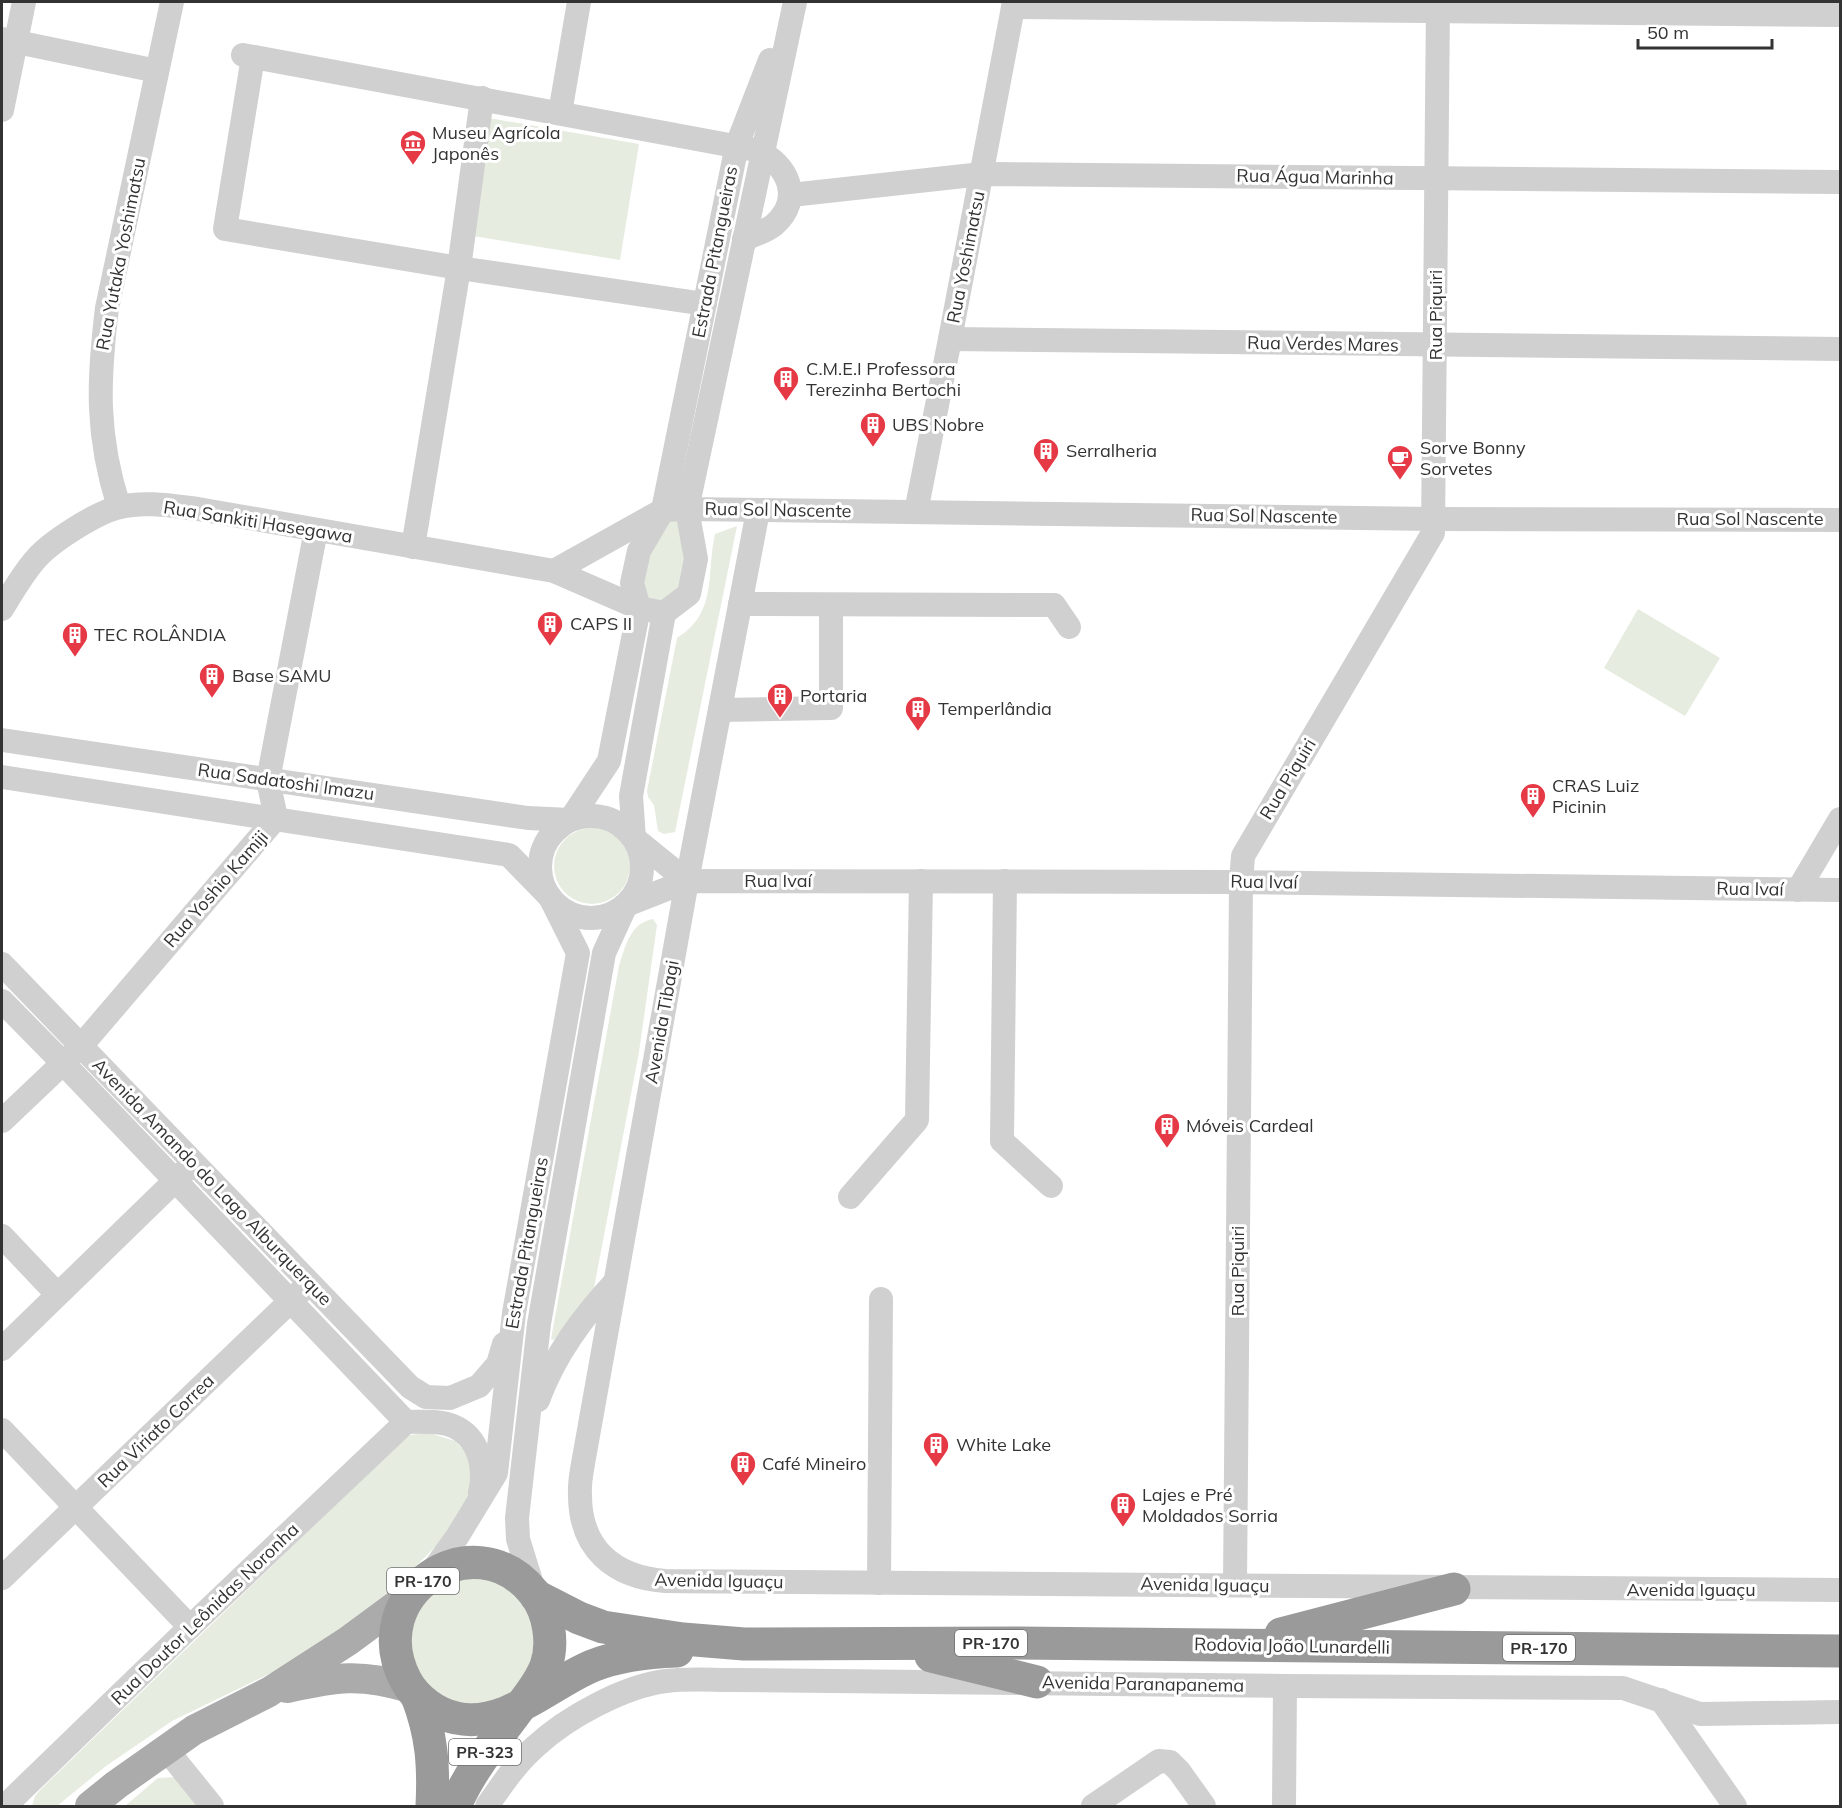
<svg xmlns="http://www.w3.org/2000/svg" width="1842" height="1808" font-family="Mulish,sans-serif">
  <rect width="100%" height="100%" fill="#fff"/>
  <g fill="#e6ecdf">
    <polygon points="489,118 639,144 620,260 473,236"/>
    <polygon points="669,519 680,519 688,541 680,593 656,605 641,594 642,569"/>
    <path d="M737,526L675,832L664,834L658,831L654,805L648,797L647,791L677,638C718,613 706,574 715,534Z"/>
    <polygon points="1638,609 1720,658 1685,716 1604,668"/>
    <circle cx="592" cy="866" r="38"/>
    <path d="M653,919L657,925L639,1052L593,1293L554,1340L551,1339L619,966C625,947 630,923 653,919Z"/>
    <polygon points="426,1432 455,1441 466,1452 471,1465 473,1480 466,1504 446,1536 366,1616 306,1656 172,1721 106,1766 57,1806 32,1806 35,1796 42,1788 407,1436"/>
    <polygon points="469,1575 507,1584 538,1625 530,1677 500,1702 450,1704 428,1691 407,1645 423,1598"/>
    <polygon points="175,1777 203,1806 125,1806 158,1778"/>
  </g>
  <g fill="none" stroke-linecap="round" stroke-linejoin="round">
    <g stroke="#d0d0d0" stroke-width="24">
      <polyline points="795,2 687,509 1433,519 1840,520"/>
      <polyline points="1013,7 1840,15"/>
      <polyline points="2,39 157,71"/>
      <path d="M243,55L756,150C788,164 804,199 774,225C765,232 754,235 744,239"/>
      <polyline points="253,57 225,229 459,268 705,304"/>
      <polyline points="2,110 24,2"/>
      <polyline points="560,113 579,2"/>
      <polyline points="791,195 982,174 1840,182"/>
      <polyline points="950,339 1840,349"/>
      <path d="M119,507C96,435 98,382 107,308L172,2"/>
      <polygon points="687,509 696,559 689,594 664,613 639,608 632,583 639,551 663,510"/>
      <path d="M758,511L687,881L584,1458C582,1470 579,1483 580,1495C580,1549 614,1577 665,1581C1057,1584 1449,1589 1840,1590"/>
      <polyline points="916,512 950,339 1014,2"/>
      <polyline points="413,547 459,268 482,98"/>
      <polyline points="554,571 663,510 737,145 770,60"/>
      <polyline points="740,604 1054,605 1069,627"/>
      <path d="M2,609C12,593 22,575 35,560C50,542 97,512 120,507C145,501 173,506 198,509L554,571L639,608L609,761L570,820L528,818L2,740"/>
      <polyline points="664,613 631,796 634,838 687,881"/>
      <polyline points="720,710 831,708 831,605"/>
      <polyline points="2,777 509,855 550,897 578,953 514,1313 496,1473 457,1537 428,1577"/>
      <circle cx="591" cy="867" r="51"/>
      <polyline points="1005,881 1002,1141 1051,1186"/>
      <polyline points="1798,890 1840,819"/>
      <polyline points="2,964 410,1387 426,1397 450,1398 479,1386 498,1364 504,1344"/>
      <polyline points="2,1001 63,1063 406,1422"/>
      <polyline points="2,1121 81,1046 276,818 268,780 316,530"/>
      <polyline points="850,1197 917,1120 921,881"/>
      <polyline points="2,1236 57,1294"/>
      <polyline points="2,1349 185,1171"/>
      <path d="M538,1400C555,1354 582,1318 615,1282"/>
      <path d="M406,1422C420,1422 439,1420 453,1426C479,1437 486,1467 480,1493"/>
      <polyline points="2,1430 190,1627"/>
      <polyline points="2,1578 301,1291"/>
      <polyline points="879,1583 881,1299"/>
      <polyline points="1235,1585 1241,882 1243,856 1433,533 1438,2"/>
      <polyline points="535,1594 518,1539 517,1518 539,1324 604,953 626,905 687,881 1228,882 1840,890"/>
      <polyline points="1661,1700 1735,1806"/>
      <polyline points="166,1749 212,1806"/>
      <polyline points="5,1806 190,1627 406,1422"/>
      <path d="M487,1806C502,1785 516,1763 536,1746C566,1718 624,1686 666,1681C688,1678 712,1680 734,1680L1285,1686L1623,1688L1700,1714L1840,1712"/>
      <polyline points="1093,1806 1159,1761 1170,1762 1179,1771 1204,1806"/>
      <polyline points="1284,1806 1285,1686"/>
    </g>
    <g stroke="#ababab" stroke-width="30">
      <path d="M287,1688C337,1677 360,1673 410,1688"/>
      <polyline points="90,1806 116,1785 194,1730 269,1692 348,1641 409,1596"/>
    </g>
    <g stroke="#9a9a9a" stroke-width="33">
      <polyline points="536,1596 579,1618 603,1627 683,1639 744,1644 1013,1643 1840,1651"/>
      <polyline points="1281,1634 1454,1589"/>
      <polyline points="931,1656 1037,1682"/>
      <path d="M417,1696C432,1735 434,1766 432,1806"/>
      <path d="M455,1806C469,1773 492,1744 514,1715C525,1700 539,1685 546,1666C554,1643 549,1612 534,1593C474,1518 360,1594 406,1681C416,1699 436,1714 456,1718C505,1729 549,1684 592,1666C619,1655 648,1652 677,1651"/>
    </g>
  </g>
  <defs>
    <g id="museum-pin" transform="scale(1.35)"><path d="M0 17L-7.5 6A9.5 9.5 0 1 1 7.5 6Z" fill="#e63946" stroke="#fff"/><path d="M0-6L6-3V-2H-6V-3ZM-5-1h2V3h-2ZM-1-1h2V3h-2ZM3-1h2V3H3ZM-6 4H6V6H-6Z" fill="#fff"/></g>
    <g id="building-pin" transform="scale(1.35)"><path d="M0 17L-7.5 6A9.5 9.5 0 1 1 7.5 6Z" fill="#e63946" stroke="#fff"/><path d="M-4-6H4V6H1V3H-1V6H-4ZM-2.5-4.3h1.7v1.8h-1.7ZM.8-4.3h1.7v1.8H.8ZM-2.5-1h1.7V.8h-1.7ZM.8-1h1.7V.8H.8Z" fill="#fff"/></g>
    <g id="cafe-pin" transform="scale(1.35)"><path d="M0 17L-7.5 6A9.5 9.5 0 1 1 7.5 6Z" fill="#e63946" stroke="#fff"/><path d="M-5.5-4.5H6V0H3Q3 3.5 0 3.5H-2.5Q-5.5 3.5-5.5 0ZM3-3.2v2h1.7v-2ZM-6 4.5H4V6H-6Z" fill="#fff"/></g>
  </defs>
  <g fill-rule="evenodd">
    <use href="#museum-pin" x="413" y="143"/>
    <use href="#building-pin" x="786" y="379"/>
    <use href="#building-pin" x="873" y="425"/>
    <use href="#building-pin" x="1046" y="451"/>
    <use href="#cafe-pin" x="1400" y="458"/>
    <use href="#building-pin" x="550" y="624"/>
    <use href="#building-pin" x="75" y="635"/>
    <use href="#building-pin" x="212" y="676"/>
    <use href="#building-pin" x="780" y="696"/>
    <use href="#building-pin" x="918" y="709"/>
    <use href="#building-pin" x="1533" y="796"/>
    <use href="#building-pin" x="1167" y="1126"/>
    <use href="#building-pin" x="936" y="1445"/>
    <use href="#building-pin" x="743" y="1464"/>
    <use href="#building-pin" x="1123" y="1505"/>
  </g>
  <g text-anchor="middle" stroke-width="6" stroke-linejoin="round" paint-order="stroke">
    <g fill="#fff" stroke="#707070" stroke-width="1.5">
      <rect x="387" y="1568" width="72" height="26" rx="4.5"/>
      <rect x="955" y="1630" width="72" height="26" rx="4.5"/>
      <rect x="1503" y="1635" width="72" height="26" rx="4.5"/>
      <rect x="449" y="1739" width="72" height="26" rx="4.5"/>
    </g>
    <g font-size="16" font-weight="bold" fill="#333">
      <text x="423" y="1587">PR-170</text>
      <text x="991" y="1649">PR-170</text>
      <text x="1539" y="1654">PR-170</text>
      <text x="485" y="1758">PR-323</text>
    </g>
    <g font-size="18" fill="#333" stroke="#fff" text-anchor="start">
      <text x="432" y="139">Museu Agrícola<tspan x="432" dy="21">Japonês</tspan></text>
      <text x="806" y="375">C.M.E.I Professora<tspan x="806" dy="21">Terezinha Bertochi</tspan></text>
      <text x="892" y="431">UBS Nobre</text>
      <text x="1420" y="454">Sorve Bonny<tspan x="1420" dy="21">Sorvetes</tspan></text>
      <text x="1066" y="457">Serralheria</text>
      <text x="570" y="630">CAPS II</text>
      <text x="94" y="641">TEC ROLÂNDIA</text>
      <text x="232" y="682">Base SAMU</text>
      <text x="800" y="702">Portaria</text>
      <text x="938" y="715">Temperlândia</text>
      <text x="1552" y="792">CRAS Luiz<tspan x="1552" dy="21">Picinin</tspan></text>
      <text x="1186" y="1132">Móveis Cardeal</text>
      <text x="956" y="1451">White Lake</text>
      <text x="762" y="1470">Café Mineiro</text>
      <text x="1142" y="1501">Lajes e Pré<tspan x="1142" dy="21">Moldados Sorria</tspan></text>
    </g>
    <g font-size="18" fill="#333" stroke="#fff">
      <text transform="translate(1315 177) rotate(1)" y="6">Rua Água Marinha</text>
      <text transform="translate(715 252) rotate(-79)" y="6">Estrada Pitangueiras</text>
      <text transform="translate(121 254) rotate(-79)" y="6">Rua Yutaka Yoshimatsu</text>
      <text transform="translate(966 257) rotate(-79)" y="6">Rua Yoshimatsu</text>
      <text transform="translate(1436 315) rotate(-90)" y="6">Rua Piquiri</text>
      <text transform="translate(1323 344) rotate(1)" y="6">Rua Verdes Mares</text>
      <text transform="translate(778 510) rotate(1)" y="6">Rua Sol Nascente</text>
      <text transform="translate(1264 516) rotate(1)" y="6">Rua Sol Nascente</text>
      <text x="1750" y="525">Rua Sol Nascente</text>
      <text transform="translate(258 522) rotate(9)" y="6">Rua Sankiti Hasegawa</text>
      <text transform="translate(1288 779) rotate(-59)" y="6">Rua Piquiri</text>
      <text transform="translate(286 782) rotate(8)" y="6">Rua Sadatoshi Imazu</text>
      <text x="778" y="887">Rua Ivaí</text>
      <text transform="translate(1264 882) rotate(1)" y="6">Rua Ivaí</text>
      <text transform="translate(216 889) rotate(-49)" y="6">Rua Yoshio Kamiji</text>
      <text transform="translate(1750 889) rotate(1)" y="6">Rua Ivaí</text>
      <text transform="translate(662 1022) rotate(-80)" y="6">Avenida Tibagi</text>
      <text transform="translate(212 1182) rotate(46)" y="6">Avenida Amando do Lago Alburquerque</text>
      <text transform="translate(527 1243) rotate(-80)" y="6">Estrada Pitangueiras</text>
      <text transform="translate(1238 1271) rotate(-90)" y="6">Rua Piquiri</text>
      <text transform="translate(156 1431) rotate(-44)" y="6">Rua Viriato Correa</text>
      <text transform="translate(719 1581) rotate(1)" y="6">Avenida Iguaçu</text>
      <text transform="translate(1205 1585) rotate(1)" y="6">Avenida Iguaçu</text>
      <text x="1691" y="1596">Avenida Iguaçu</text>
      <text transform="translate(205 1614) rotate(-44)" y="6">Rua Doutor Leônidas Noronha</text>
      <text transform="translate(1292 1646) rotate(1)" y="6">Rodovia João Lunardelli</text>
      <text transform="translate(1143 1684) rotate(1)" y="6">Avenida Paranapanema</text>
    </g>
  </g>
  <rect width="1842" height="1808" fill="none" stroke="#333333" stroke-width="6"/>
  <path d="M1638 39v9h134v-9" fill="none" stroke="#333333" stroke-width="3"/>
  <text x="1647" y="39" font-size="18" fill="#333333" stroke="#ffffff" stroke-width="4.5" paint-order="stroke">50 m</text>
</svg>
